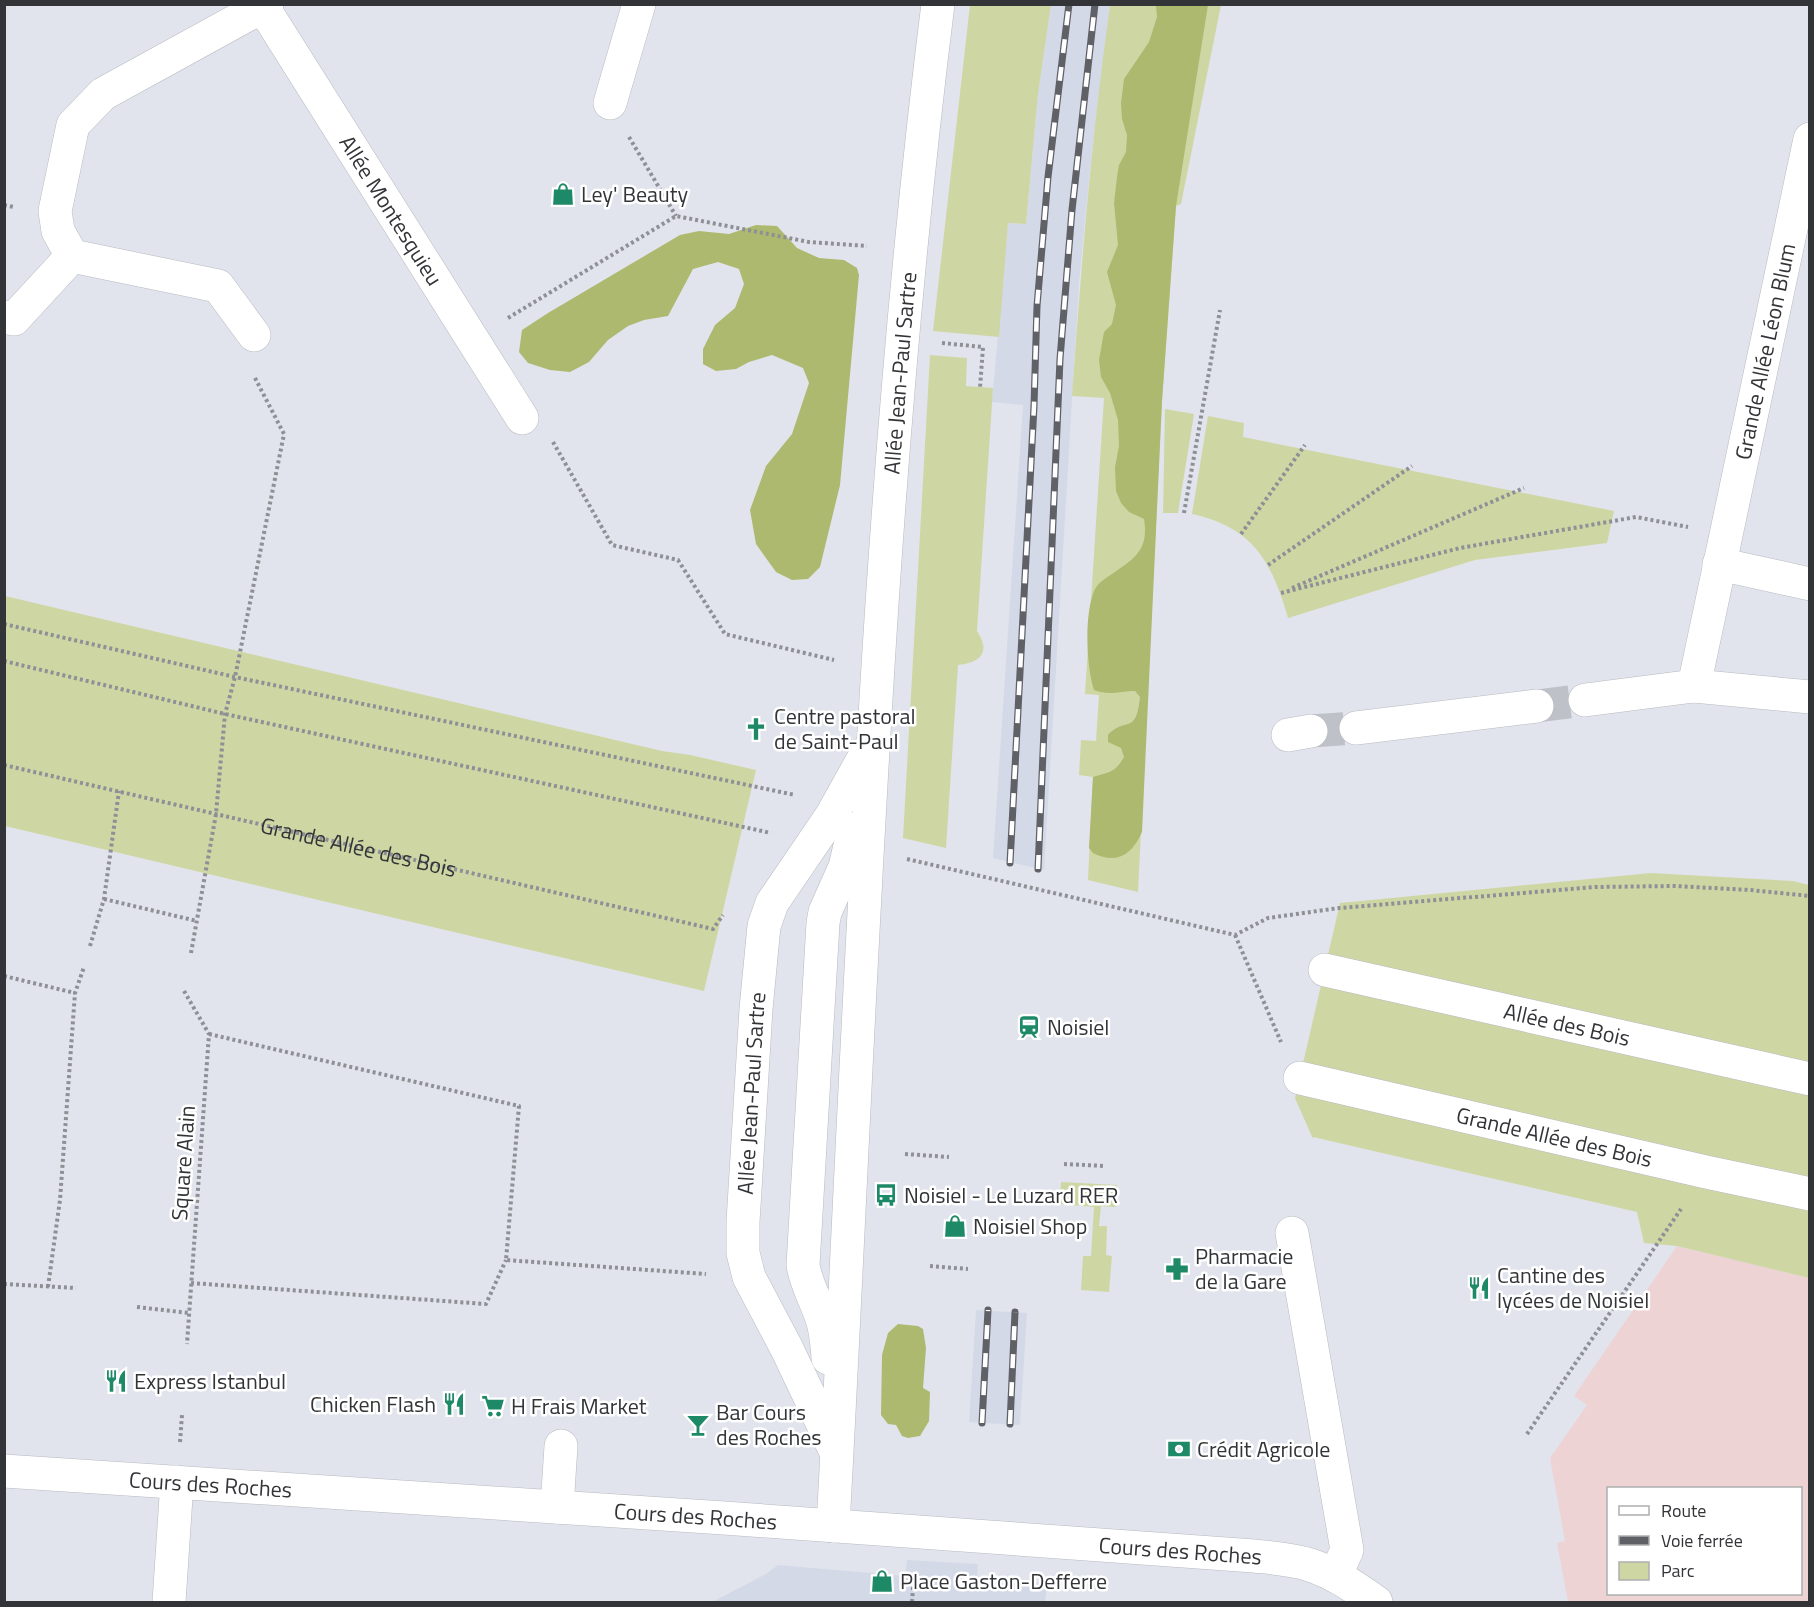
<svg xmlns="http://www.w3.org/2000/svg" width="1814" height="1607" font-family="'Titillium Web',sans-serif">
  <rect width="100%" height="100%" fill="#e1e4ec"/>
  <g fill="#d4d9e8">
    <polygon points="1051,5 1110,5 1089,180 1079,283 1044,870 993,858 1023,405 992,402 1008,223 1026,224 1038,94"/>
    <polygon points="976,1310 1027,1313 1020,1425 969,1422"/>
    <polygon points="907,1560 978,1564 977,1579 1047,1583 1045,1602 712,1602 766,1574 778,1565 905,1576"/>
  </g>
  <path fill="#eed3d5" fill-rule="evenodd" d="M1677,1246L1809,1278V1602H1568L1557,1543L1565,1541L1550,1458L1587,1405L1574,1396ZM1608,1488H1800V1594H1608Z"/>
  <g fill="#ced7a4">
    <polygon points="970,5 1051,5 1038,94 1026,224 1008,223 999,337 933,331"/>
    <path d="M1110,5H1221L1181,204L1176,206L1162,401L1138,892L1088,880L1093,777L1079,775L1081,740L1096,741L1099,695L1085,694L1104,398L1072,396C1081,265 1092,134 1110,5Z"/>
    <path d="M930,355L967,358L966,386L993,388L977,631C991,652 981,663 958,665L946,848L903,838Z"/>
    <polygon points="1165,409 1194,414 1178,513 1163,513"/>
    <path d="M1208,416L1244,423L1243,437L1614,511L1607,543L1475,560L1288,618C1272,562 1253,527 1192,514Z"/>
    <polygon points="5,596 662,751 690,755 756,770 704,991 5,826"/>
    <polygon points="1651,873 1793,881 1809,885 1809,1278 1677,1246 1644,1243 1637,1212 1313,1137 1313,1139 1295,1098 1340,903"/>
    <polygon points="1061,1182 1117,1185 1116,1207 1101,1206 1099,1226 1107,1226 1106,1255 1112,1256 1109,1292 1081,1290 1083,1256 1091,1256 1094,1207 1060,1204"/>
  </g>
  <g fill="#adb96f">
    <path d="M1156,5H1208L1176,206L1162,401L1142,832C1132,855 1116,865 1093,853L1089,848L1093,777C1109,772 1115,773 1124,757L1121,748L1108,742V735C1126,716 1136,736 1140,697L1135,691C1120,691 1109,696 1094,690C1086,666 1084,612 1095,589C1099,582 1106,578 1112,574C1135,558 1149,550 1144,519L1129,512L1121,503L1116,491L1115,467L1119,446L1118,420L1110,393L1101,377L1099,360L1104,332L1112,324L1116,305L1107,272L1118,245L1114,203L1117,177L1119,165L1126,152L1127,135L1122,119L1121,103L1124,79L1149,42L1157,17Z"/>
    <polygon points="756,225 777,226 797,248 819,258 844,260 857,268 859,275 840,485 820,567 808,579 792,580 776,572 756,544 750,510 766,466 792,434 809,383 803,368 772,355 749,362 736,369 716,371 703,364 703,349 715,325 735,308 744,284 739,269 718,262 693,269 668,316 644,320 628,326 608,340 589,362 570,372 550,370 528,363 519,352 522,330 548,313 680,235 699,231 729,234"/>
    <polygon points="898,1324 918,1326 923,1329 926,1348 923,1388 930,1392 929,1421 920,1436 908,1438 902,1436 896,1425 888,1424 881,1415 882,1355 888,1333"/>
  </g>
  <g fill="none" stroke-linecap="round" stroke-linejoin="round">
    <g stroke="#bec1c8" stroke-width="33" stroke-dasharray="33 16" stroke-linecap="butt">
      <polyline points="1537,706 1585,700"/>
      <polyline points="1311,731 1356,728"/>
    </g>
    <g stroke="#b7bac1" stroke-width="34">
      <g id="minor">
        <path id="s2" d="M261,4L522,418"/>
        <polyline points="610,103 639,4"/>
        <polyline points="4,317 14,319 72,256"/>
        <polyline points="254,335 218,286 72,256 58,231 55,211 73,125 103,94 267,4"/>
        <polyline points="1719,564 1810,584"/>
        <path id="s3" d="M1694,686L1810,139"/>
        <polyline points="1585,700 1694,686 1810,697"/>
        <polyline points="1356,728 1537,706"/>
        <polyline points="1288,735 1311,731"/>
        <path id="s4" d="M1325,970L1810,1079"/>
        <path id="s5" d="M1300,1078L1706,1172L1810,1194"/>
        <polyline points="1292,1233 1347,1550 1335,1576"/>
        <path d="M828,1358C827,1344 826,1329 821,1316C815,1298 806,1284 803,1265L823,923L825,912L845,867L854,829"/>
        <path id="s6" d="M835,1450L787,1349L749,1277L743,1253V1222L756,1009L764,926L772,903L832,815L867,752"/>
        <path id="s7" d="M4,1471L724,1518L1254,1556C1273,1558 1292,1559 1310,1565C1335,1573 1356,1588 1376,1602"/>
        <polyline points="557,1507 561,1446"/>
        <path id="s8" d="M833,1526C861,1018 874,510 938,4"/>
        <polyline points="169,1602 177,1482"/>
      </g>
    </g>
    <g stroke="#8e9096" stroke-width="4" stroke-dasharray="3 3" stroke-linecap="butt">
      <polyline points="629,137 676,216"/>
      <polyline points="4,205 14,207"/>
      <polyline points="508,318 676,216 809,242 867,246"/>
      <polyline points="942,343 983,347 980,388"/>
      <polyline points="553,442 612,545 678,560 725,634 834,660"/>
      <polyline points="1184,513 1220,310"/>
      <polyline points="1241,534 1305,445"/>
      <polyline points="1268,565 1412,466"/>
      <polyline points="1292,588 1524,488"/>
      <polyline points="1281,593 1460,548 1636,517 1688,527"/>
      <polyline points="4,624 235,677 795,795"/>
      <polyline points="4,661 225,714 771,833"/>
      <path id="s1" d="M4,765L713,929L723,915"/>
      <polyline points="907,859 1235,935 1268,918 1339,908 1596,887 1675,886 1750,890 1810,896"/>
      <polyline points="104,899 197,921"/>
      <polyline points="1235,935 1281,1042"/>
      <polyline points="90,946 104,899 119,791"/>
      <polyline points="191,953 216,814 225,714 235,677 284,434 254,376"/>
      <polyline points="4,976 75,993"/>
      <polyline points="184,991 209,1034 187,1344"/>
      <polyline points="209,1034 519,1106 506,1260 706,1274"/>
      <polyline points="905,1154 949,1157"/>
      <polyline points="1064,1164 1105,1166"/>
      <polyline points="930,1266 968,1269"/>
      <polyline points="191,1283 486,1304 506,1260"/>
      <polyline points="4,1284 76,1288"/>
      <polyline points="48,1287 60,1200 75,993 84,967"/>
      <polyline points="137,1307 189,1313"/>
      <polyline points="1527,1434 1681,1209"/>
      <polyline points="180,1442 182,1415"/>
      <polyline points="912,1602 914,1573"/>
    </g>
    <use href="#minor" stroke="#fff" stroke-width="33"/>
    <g stroke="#606166" stroke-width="7">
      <g id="rail">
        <polyline points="1010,863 1034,406 1037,306 1048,177 1069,4"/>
        <polyline points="1038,869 1060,359 1072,210 1095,4"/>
        <polyline points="982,1423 988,1310"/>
        <polyline points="1010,1424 1015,1312"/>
      </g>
    </g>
    <use href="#rail" stroke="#fff" stroke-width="4.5" stroke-dasharray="14" stroke-linecap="butt"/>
  </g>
  <defs>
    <g id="shop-bare" transform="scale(1.8)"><path d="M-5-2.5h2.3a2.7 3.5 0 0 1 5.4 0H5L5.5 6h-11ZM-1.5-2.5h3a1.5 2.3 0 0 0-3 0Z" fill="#1e8967" stroke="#fff" stroke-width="2.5" paint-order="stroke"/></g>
    <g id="church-bare" transform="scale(1.8)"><path d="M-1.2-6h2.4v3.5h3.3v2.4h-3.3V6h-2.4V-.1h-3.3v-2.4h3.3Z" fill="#1e8967" stroke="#fff" stroke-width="2.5" paint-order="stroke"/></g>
    <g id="station-bare" transform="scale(1.8)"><path d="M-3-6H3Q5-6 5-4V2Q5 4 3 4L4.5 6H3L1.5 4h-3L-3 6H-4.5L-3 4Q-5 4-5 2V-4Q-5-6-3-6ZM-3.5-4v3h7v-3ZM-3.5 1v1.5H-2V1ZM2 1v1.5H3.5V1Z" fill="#1e8967" stroke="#fff" stroke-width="2.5" paint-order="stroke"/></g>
    <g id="bus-bare" transform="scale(1.8)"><path d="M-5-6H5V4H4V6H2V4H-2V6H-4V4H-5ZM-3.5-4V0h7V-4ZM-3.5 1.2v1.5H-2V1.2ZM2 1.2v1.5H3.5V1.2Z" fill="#1e8967" stroke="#fff" stroke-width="2.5" paint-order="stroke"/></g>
    <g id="pharmacy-bare" transform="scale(1.8)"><path d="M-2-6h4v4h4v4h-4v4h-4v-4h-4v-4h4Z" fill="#1e8967" stroke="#fff" stroke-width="2.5" paint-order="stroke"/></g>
    <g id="restaurant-bare" transform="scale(1.8)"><path d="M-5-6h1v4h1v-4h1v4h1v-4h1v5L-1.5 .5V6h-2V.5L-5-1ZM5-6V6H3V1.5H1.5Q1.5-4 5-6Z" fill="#1e8967" stroke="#fff" stroke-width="2.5" paint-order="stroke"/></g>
    <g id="supermarket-bare" transform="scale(1.8)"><path d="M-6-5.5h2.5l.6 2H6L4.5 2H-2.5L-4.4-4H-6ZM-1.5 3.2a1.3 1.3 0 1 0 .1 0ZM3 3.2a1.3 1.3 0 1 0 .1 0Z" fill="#1e8967" stroke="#fff" stroke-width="2.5" paint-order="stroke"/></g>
    <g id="bar-bare" transform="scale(1.8)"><path d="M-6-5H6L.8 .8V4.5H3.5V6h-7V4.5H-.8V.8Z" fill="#1e8967" stroke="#fff" stroke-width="2.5" paint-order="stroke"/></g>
    <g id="bank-bare" transform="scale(1.8)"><path d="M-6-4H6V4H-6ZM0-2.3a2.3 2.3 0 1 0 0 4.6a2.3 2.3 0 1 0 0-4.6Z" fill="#1e8967" stroke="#fff" stroke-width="2.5" paint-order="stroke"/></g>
  </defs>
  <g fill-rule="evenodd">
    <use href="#shop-bare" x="563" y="194"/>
    <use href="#church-bare" x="756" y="729"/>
    <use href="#station-bare" x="1029" y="1027"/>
    <use href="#bus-bare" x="886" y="1195"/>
    <use href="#shop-bare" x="955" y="1226"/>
    <use href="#pharmacy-bare" x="1177" y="1269"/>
    <use href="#restaurant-bare" x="1479" y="1288"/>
    <use href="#restaurant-bare" x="116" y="1381"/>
    <use href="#restaurant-bare" x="454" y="1404"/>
    <use href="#supermarket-bare" x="493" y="1406"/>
    <use href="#bar-bare" x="698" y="1425"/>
    <use href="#bank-bare" x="1179" y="1449"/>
    <use href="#shop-bare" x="882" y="1581"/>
  </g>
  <g text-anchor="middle" stroke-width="5" stroke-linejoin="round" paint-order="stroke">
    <g font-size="22" fill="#333437" stroke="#fff" text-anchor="start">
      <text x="581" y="202">Ley' Beauty</text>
      <text x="774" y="724">Centre pastoral<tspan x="774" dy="25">de Saint-Paul</tspan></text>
      <text x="1047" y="1035">Noisiel</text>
      <text x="904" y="1203">Noisiel - Le Luzard RER</text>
      <text x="973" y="1234">Noisiel Shop</text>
      <text x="1195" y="1264">Pharmacie<tspan x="1195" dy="25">de la Gare</tspan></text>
      <text x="1497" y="1283">Cantine des<tspan x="1497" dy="25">lycées de Noisiel</tspan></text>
      <text x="134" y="1389">Express Istanbul</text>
      <text x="436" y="1412" text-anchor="end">Chicken Flash</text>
      <text x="511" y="1414">H Frais Market</text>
      <text x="716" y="1420">Bar Cours<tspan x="716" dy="25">des Roches</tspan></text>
      <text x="1197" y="1457">Crédit Agricole</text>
      <text x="900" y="1589">Place Gaston-Defferre</text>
    </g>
    <g font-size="22" fill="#333437" stroke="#fff">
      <text dy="8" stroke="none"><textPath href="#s2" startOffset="244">Allée Montesquieu</textPath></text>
      <text dy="8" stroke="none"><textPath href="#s3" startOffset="342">Grande Allée Léon Blum</textPath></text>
      <text dy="8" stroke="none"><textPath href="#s8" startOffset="1155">Allée Jean-Paul Sartre</textPath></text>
      <text dy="8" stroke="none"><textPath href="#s1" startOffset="364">Grande Allée des Bois</textPath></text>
      <text dy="8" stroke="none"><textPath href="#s4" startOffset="248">Allée des Bois</textPath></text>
      <text dy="8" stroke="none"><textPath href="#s6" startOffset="378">Allée Jean-Paul Sartre</textPath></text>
      <text dy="8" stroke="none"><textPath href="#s5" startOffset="261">Grande Allée des Bois</textPath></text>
      <text transform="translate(183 1163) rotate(-86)" y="8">Square Alain</text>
      <text dy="8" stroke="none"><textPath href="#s7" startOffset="207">Cours des Roches</textPath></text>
      <text dy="8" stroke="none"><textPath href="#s7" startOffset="693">Cours des Roches</textPath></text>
      <text dy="8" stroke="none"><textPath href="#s7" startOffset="1179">Cours des Roches</textPath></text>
    </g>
  </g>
  <rect width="1814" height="1607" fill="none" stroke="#333437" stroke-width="12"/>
  <rect x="1607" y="1487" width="195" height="108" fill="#ffffff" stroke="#adaeaf" stroke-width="1.5"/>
  <rect x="1619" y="1506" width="30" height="9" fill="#ffffff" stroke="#adaeaf" stroke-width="1.5"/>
  <text x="1661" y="1517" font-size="18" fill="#333437">Route</text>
  <rect x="1619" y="1536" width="30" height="9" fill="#606166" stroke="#adaeaf" stroke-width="1.5"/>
  <text x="1661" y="1547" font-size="18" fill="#333437">Voie ferrée</text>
  <rect x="1619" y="1562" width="30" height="18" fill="#ced7a4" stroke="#adaeaf" stroke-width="1.5"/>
  <text x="1661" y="1577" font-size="18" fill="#333437">Parc</text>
</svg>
